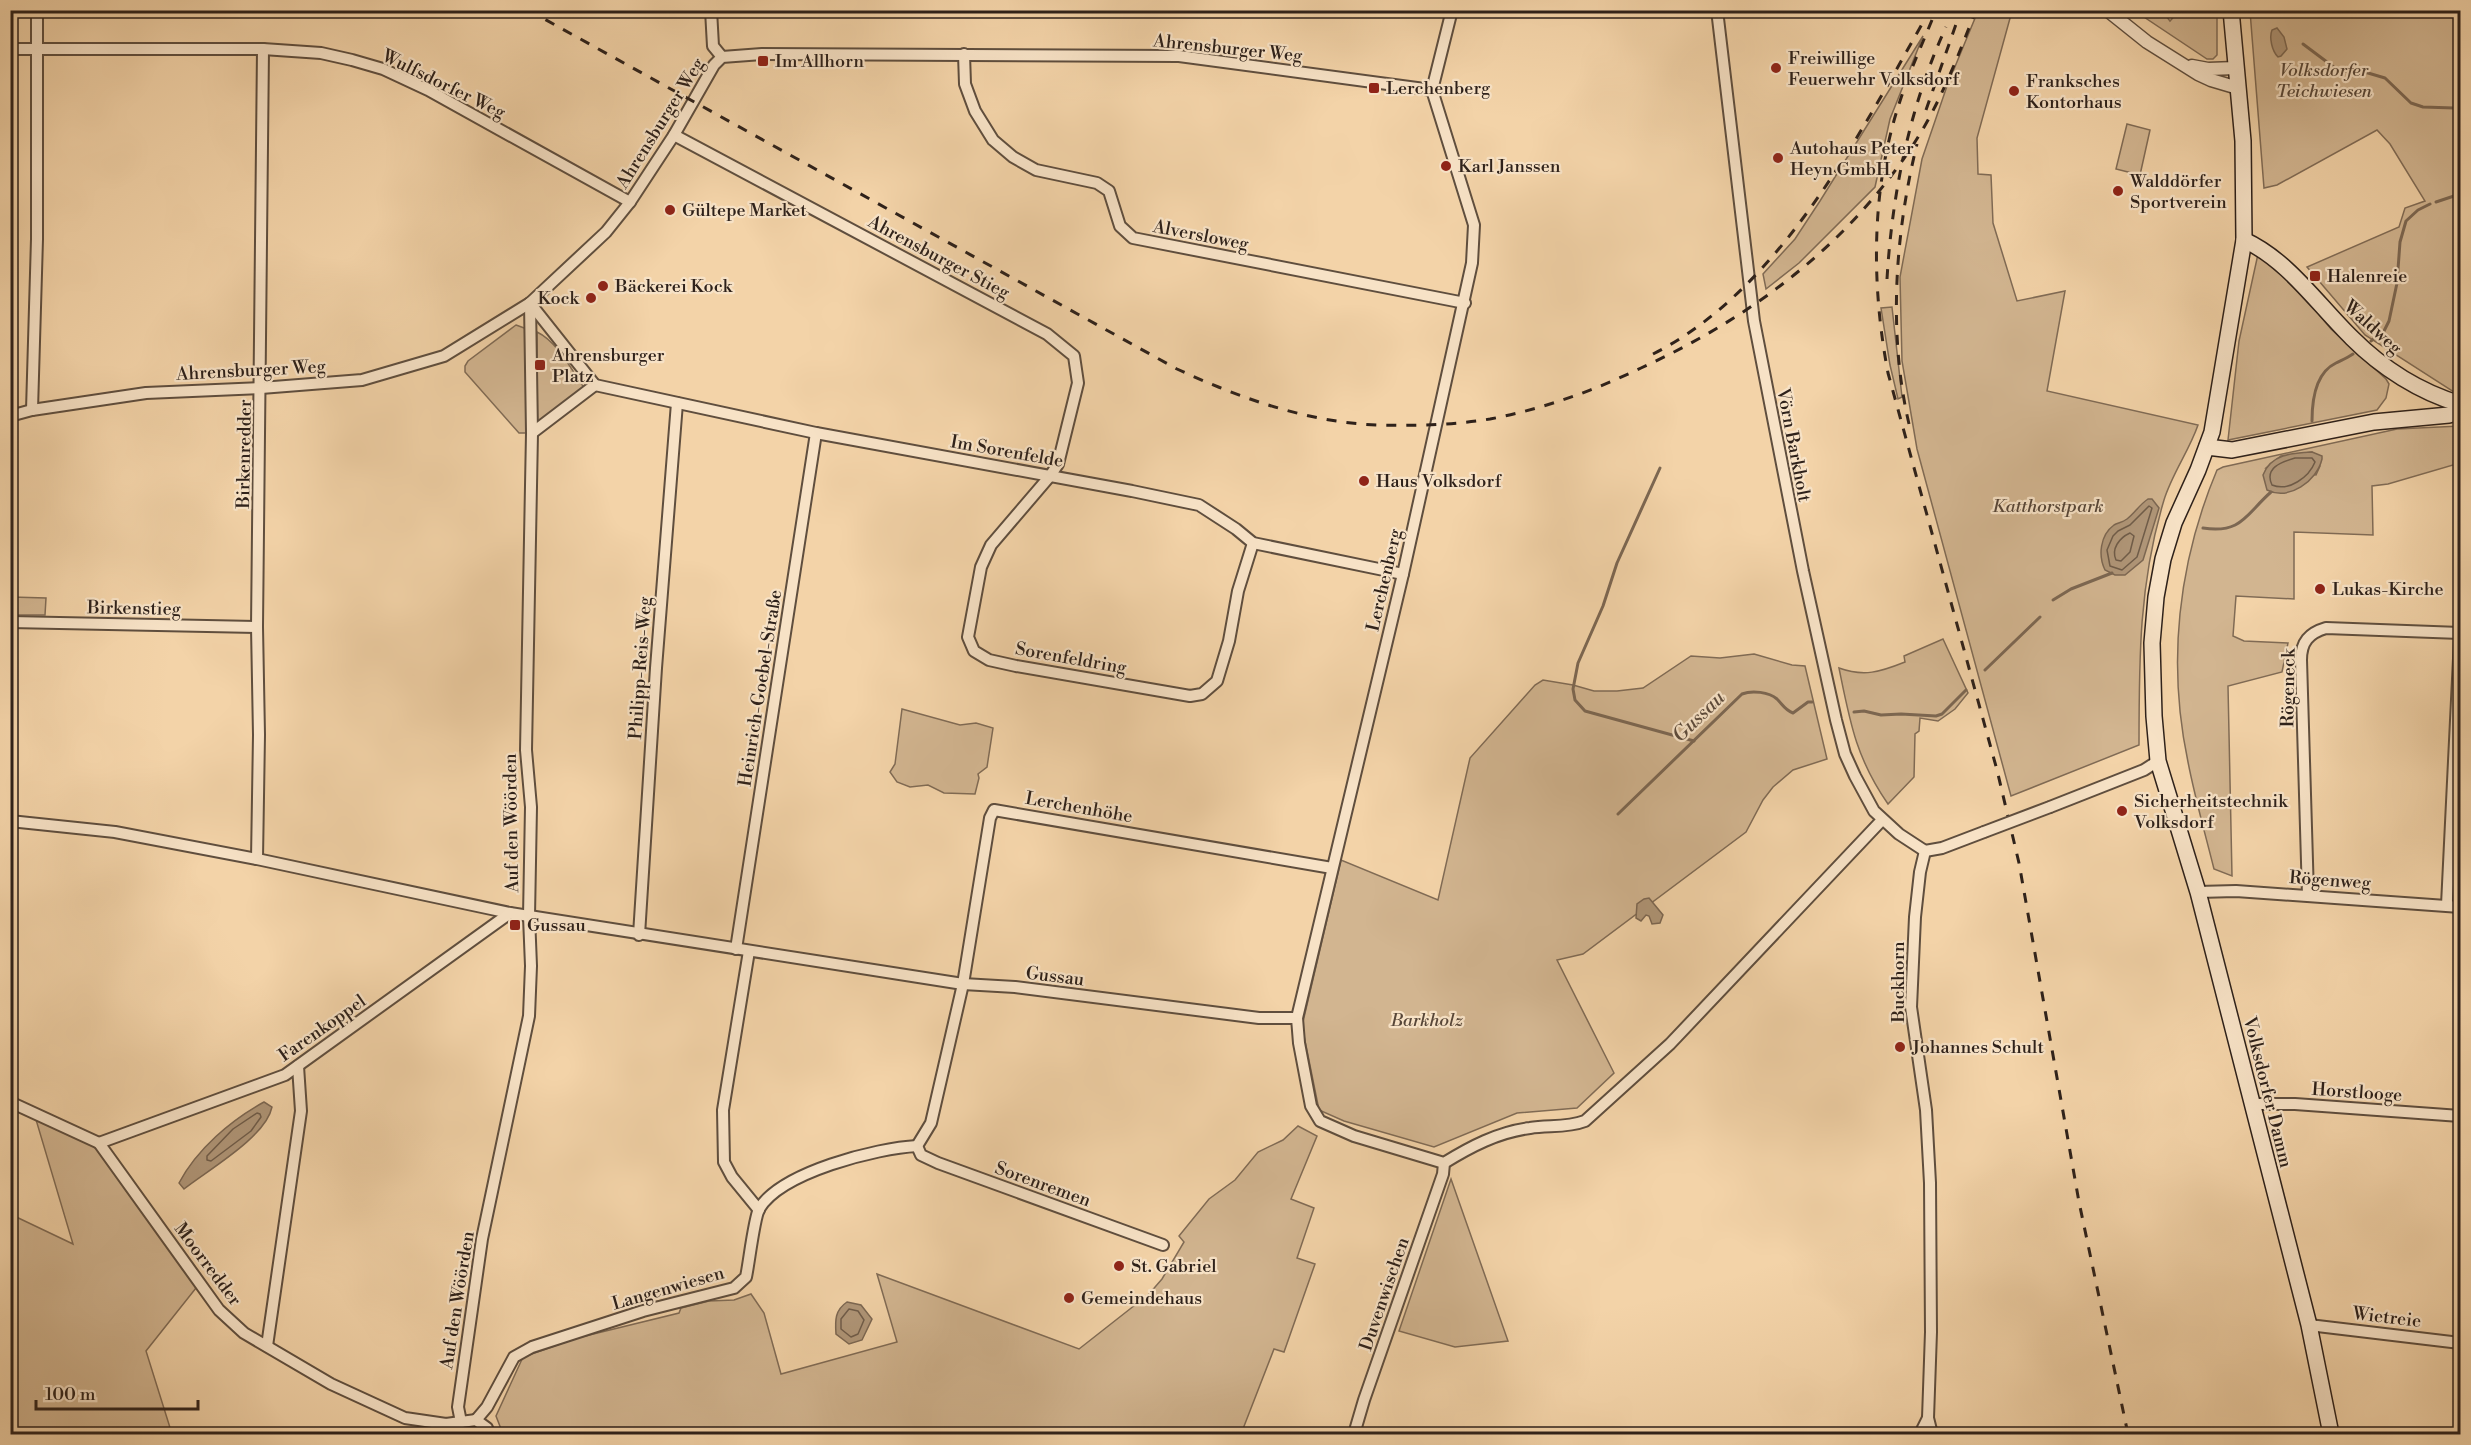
<svg xmlns="http://www.w3.org/2000/svg" width="2471" height="1445" font-family="'Libre Bodoni',serif">
  <rect width="100%" height="100%" fill="#f3d3a8"/>
  <filter id="stains"><feTurbulence type="fractalNoise" baseFrequency=".00333" numOctaves="4"/><feColorMatrix values="0 0 0 0 .2 0 0 0 0 .09 0 0 0 0 .02 0 0 0 .5 -.17"/></filter>
  <radialGradient id="worn" r=".72"><stop offset=".6" stop-color="#630" stop-opacity="0"/><stop offset="1" stop-color="#630" stop-opacity=".3"/></radialGradient>
  <g fill="#d2b590" stroke="#806b55" stroke-width="1.5" fill-rule="evenodd">
    <path d="M1978,11H2012L1977,138L1978,174L1991,175L1993,223L2017,301L2065,291L2047,391L2198,425C2189,451 2172,474 2164,500C2139,583 2139,659 2139,745L2011,796L1917,449L1902,361L1900,277L1922,159L1947,86Z"/>
    <polygon points="2135,11 2152,11 2159,16 2163,12 2170,21 2179,11 2217,11 2217,55 2213,59 2207,59"/>
    <polygon points="2250,11 2453,11 2460,22 2460,396 2365,335 2307,267 2399,227 2405,208 2425,201 2390,144 2377,130 2277,185 2264,188"/>
    <polygon points="1923,36 1890,119 1875,187 1799,263 1766,289 1763,274 1795,239 1820,201"/>
    <polygon points="2127,124 2150,130 2140,175 2116,169"/>
    <polygon points="2258,254 2292,282 2331,329 2386,379 2389,384 2386,398 2377,410 2228,440 2239,341"/>
    <polygon points="1892,307 1902,397 1898,399 1890,365 1881,308"/>
    <polygon points="516,325 527,329 526,433 519,433 465,372 465,366 468,361"/>
    <path d="M537,332C558,342 572,371 585,389L537,432Z"/>
    <path d="M2460,426V463L2388,484L2372,486L2373,535L2294,532V599L2236,596L2233,636L2244,641L2288,643L2282,672L2228,686L2232,876L2214,869C2205,833 2195,798 2188,762C2167,663 2178,563 2217,470L2223,467L2397,429ZM2312,452L2320,466L2316,475L2266,468L2281,456Z"/>
    <polygon points="11,597 46,598 45,615 11,615"/>
    <path d="M1943,639L1968,693L1955,709L1938,721L1920,718L1919,731L1915,734L1914,777L1888,804C1856,758 1850,722 1839,668C1864,677 1880,672 1905,662L1904,656Z"/>
    <polygon points="1754,654 1792,665 1805,666 1827,759 1793,770 1773,787 1763,800 1746,832 1583,954 1557,960 1614,1073 1577,1108 1517,1113 1434,1147 1344,1121 1319,1110 1302,1026 1341,860 1438,900 1470,758 1535,685 1543,680 1573,685 1594,691 1617,691 1643,688 1691,656 1720,658"/>
    <polygon points="902,709 960,725 976,723 993,728 987,767 978,774 979,778 975,794 944,793 928,785 910,787 897,782 890,772 895,764"/>
    <polygon points="34,1113 99,1143 200,1283 146,1351 172,1434 11,1434 10,1214 73,1244"/>
    <polygon points="1298,1126 1317,1136 1291,1199 1314,1208 1297,1258 1315,1264 1284,1352 1274,1349 1241,1434 503,1434 496,1416 523,1357 577,1338 679,1313 681,1308 709,1301 734,1300 751,1294 764,1313 781,1374 897,1342 877,1274 1079,1349 1149,1294 1162,1279 1184,1242 1179,1236 1209,1199 1235,1180 1258,1152 1283,1140"/>
    <polygon points="1451,1179 1508,1341 1455,1347 1399,1331"/>
  </g>
  <g fill="#b09678" stroke="#7c6752" stroke-width="1.5">
    <path d="M2277,28L2284,37L2287,49L2281,56L2278,57C2272,51 2269,38 2272,30Z"/>
    <path d="M2312,452L2322,456V459C2317,481 2289,501 2267,490L2263,475C2271,454 2292,453 2312,452Z"/>
    <path d="M2148,499H2152L2159,508L2143,560L2125,575H2115L2105,570C2098,556 2100,535 2114,525C2118,523 2123,522 2127,519C2135,513 2139,505 2148,499Z"/>
    <polygon points="1649,898 1663,915 1660,923 1652,924 1649,916 1646,915 1641,921 1636,918 1637,904 1644,899"/>
    <path d="M264,1102L272,1107C266,1137 208,1170 184,1189L179,1183C197,1149 231,1120 264,1102Z"/>
    <path d="M847,1302L861,1305L872,1319L862,1340L849,1344L836,1334C835,1320 835,1310 847,1302Z"/>
  </g>
  <g fill="none" stroke-linecap="round" stroke-linejoin="round">
    <g stroke="#6f5c49" stroke-width="1.5">
      <path d="M2295,458H2312L2315,462C2309,477 2289,492 2272,485C2264,468 2281,462 2295,458Z"/>
      <polygon points="2149,506 2152,508 2137,557 2122,570 2110,566 2107,550 2113,536 2118,531 2130,525"/>
      <path d="M2130,533L2134,536L2130,552L2121,561L2116,560C2111,549 2119,538 2130,533Z"/>
      <polygon points="257,1113 260,1114 261,1117 251,1131 211,1161 207,1160 207,1156 233,1129"/>
      <polygon points="849,1309 858,1311 864,1320 858,1334 851,1337 841,1329 841,1319"/>
    </g>
    <g stroke="#7c6752" stroke-width="3">
      <polyline points="2303,44 2339,71 2368,73 2385,78 2411,103 2423,107 2454,108"/>
      <polyline points="2436,202 2460,194"/>
      <polyline points="2371,341 2384,331 2389,321 2397,283 2400,242 2406,221 2418,210 2430,204"/>
      <path d="M2312,421C2312,401 2315,373 2336,363C2342,360 2347,358 2353,354"/>
      <polyline points="1660,468 1617,563 1603,606 1578,663 1573,689 1575,700 1585,711 1694,741"/>
      <path d="M2203,528C2242,534 2246,514 2271,492"/>
      <polyline points="2053,600 2071,589 2112,573"/>
      <polyline points="1985,670 2040,617"/>
      <polyline points="1854,712 1864,711 1881,715 1901,714 1936,716 1942,714 1966,690"/>
      <path d="M1618,814L1742,694C1752,690 1769,692 1777,699C1783,705 1785,710 1793,713L1808,702H1812"/>
    </g>
    <g stroke="#5f4e3e" stroke-width="14">
      <g id="minor">
        <polyline points="711,10 713,46 722,57"/>
        <path d="M1452,10L1432,90L1474,225L1472,263L1403,574L1297,1018L1299,1043L1311,1106L1320,1121L1354,1136L1444,1163C1470,1147 1498,1132 1530,1128C1548,1125 1567,1128 1585,1121L1670,1044L1882,820"/>
        <polyline points="1717,10 1754,321 1803,571 1836,720 1845,754 1855,776 1874,811 1899,834 1925,851"/>
        <polyline points="10,49 263,49 321,53 352,60 383,69 428,90 630,202"/>
        <polyline points="964,54 965,84 975,111 993,140 1013,157 1036,170 1097,183 1109,191 1120,226 1133,238 1465,303"/>
        <polyline points="674,135 1047,334 1074,356 1078,383 1058,464 1050,476 991,545 981,567 968,637 974,651 989,660 1016,666 1190,696 1202,694 1217,681 1229,641 1238,591 1253,543"/>
        <polyline points="530,303 595,385 532,433"/>
        <polyline points="595,385 816,433 1132,491 1199,505 1236,529 1253,543 1403,574"/>
        <polyline points="32,410 37,239 37,10"/>
        <polyline points="10,416 32,410 146,393 261,388 362,380 444,356 530,303 606,232 630,202 674,135 714,65 722,57 762,54 1179,56 1432,90"/>
        <polyline points="10,622 257,627"/>
        <polyline points="2050,807 2144,770 2158,761"/>
        <polyline points="10,821 115,832 257,859 510,913 963,984 1015,987 1259,1018 1297,1018"/>
        <polyline points="1925,851 1920,872 1915,917 1911,1007 1926,1110 1930,1183 1931,1332 1928,1418 1932,1434"/>
        <polyline points="1925,851 1942,848 1984,832"/>
        <polyline points="257,859 259,735 257,627 263,49"/>
        <polyline points="2198,892 2236,891 2460,907"/>
        <path d="M2308,895L2301,660C2301,642 2309,633 2326,628L2460,633"/>
        <polyline points="2447,905 2460,638"/>
        <polyline points="639,935 656,668 677,403"/>
        <polyline points="736,949 816,433"/>
        <polyline points="749,951 723,1110 724,1162 732,1177 759,1210"/>
        <polyline points="10,1102 99,1143 219,1310 244,1333 331,1384 405,1418 446,1424 476,1420"/>
        <polyline points="2251,1104 2295,1104 2460,1116"/>
        <polyline points="99,1143 285,1075 510,913"/>
        <polyline points="917,1146 931,1123 963,984 990,818 994,810 1332,868"/>
        <polyline points="917,1146 921,1155 938,1163 1163,1245"/>
        <polyline points="2309,1325 2460,1343"/>
        <polyline points="267,1346 301,1111 298,1066"/>
        <path d="M476,1420L487,1407L514,1357L532,1347L643,1311L734,1288L746,1277C749,1263 754,1219 759,1209C781,1172 877,1148 917,1146"/>
        <polyline points="476,1420 487,1428 489,1434"/>
        <polyline points="461,1422 458,1407 482,1239 529,1016 531,966 529,916 531,807 526,750 532,433 530,303"/>
        <polyline points="1354,1434 1364,1400 1443,1174 1444,1163"/>
        <polyline points="1920,1434 1928,1418"/>
      </g>
    </g>
    <g stroke="#5f4e3e" stroke-width="15">
      <g id="tertiary">
        <polyline points="2107,10 2147,42 2198,74 2211,80 2238,88"/>
        <polyline points="2192,66 2208,69 2236,68"/>
      </g>
    </g>
    <g stroke="#2e211a" stroke-width="18">
      <g id="secondary">
        <polyline points="2231,10 2243,141 2244,240 2212,432 2198,470 2174,523 2163,559 2156,597 2152,643 2154,716 2158,761 2198,892 2309,1325 2331,1434"/>
        <path d="M2244,240C2288,260 2318,305 2352,338C2382,368 2420,392 2460,404"/>
        <polyline points="2207,447 2232,450 2374,422 2449,415 2460,411"/>
      </g>
    </g>
    <use href="#minor" stroke="#f7e2c6" stroke-width="10"/>
    <use href="#tertiary" stroke="#f7e2c6" stroke-width="12"/>
    <use href="#secondary" stroke="#f7e2c6" stroke-width="15"/>
    <g stroke="#2e211a" stroke-width="3" stroke-dasharray="10 10" stroke-linecap="butt">
      <path d="M528,10L1177,369C1240,398 1306,422 1377,425C1415,426 1453,425 1490,419C1543,409 1593,391 1641,368C1750,318 1846,247 1913,145C1940,104 1958,56 1976,10"/>
      <path d="M1932,20C1921,47 1909,73 1900,101C1871,188 1871,284 1888,373L1997,770L2019,863L2079,1202L2128,1434"/>
      <polyline points="1926,110 1961,10"/>
      <path d="M1887,279C1892,193 1910,105 1946,27"/>
      <path d="M1653,354C1782,289 1861,131 1930,10"/>
      <path d="M1909,424C1888,334 1895,233 1917,144"/>
    </g>
    <g stroke="#5f4e3e" stroke-width="14" stroke-linecap="butt">
      <polyline id="minor-bridge" points="1984,832 2050,807"/>
    </g>
    <use href="#minor-bridge" stroke="#f7e2c6" stroke-width="10"/>
  </g>
  <g fill="#8f2418" stroke="#f7e2c6" stroke-width="2">
    <rect x="757" y="55" width="12" height="12" rx="3"/>
    <circle cx="1776" cy="68" r="6"/>
    <rect x="1368" y="82" width="12" height="12" rx="3"/>
    <circle cx="2014" cy="91" r="6"/>
    <circle cx="1778" cy="158" r="6"/>
    <circle cx="1446" cy="166" r="6"/>
    <circle cx="2118" cy="191" r="6"/>
    <circle cx="670" cy="210" r="6"/>
    <rect x="2309" y="270" width="12" height="12" rx="3"/>
    <circle cx="603" cy="286" r="6"/>
    <circle cx="591" cy="298" r="6"/>
    <rect x="534" y="359" width="12" height="12" rx="3"/>
    <circle cx="1364" cy="481" r="6"/>
    <circle cx="2320" cy="589" r="6"/>
    <circle cx="2122" cy="811" r="6"/>
    <rect x="509" y="919" width="12" height="12" rx="3"/>
    <circle cx="1900" cy="1047" r="6"/>
    <circle cx="1119" cy="1266" r="6"/>
    <circle cx="1069" cy="1298" r="6"/>
  </g>
  <g text-anchor="middle" stroke-width="4.5" stroke-linejoin="round" paint-order="stroke">
    <g font-size="18" fill="#2e211a" stroke="#f7e2c6">
      <text transform="translate(1228 48) rotate(6)" y="6">Ahrensburger Weg</text>
      <text transform="translate(444 84) rotate(26)" y="6">Wulfsdorfer Weg</text>
      <text transform="translate(660 123) rotate(-58)" y="6">Ahrensburger Weg</text>
      <text transform="translate(1201 235) rotate(11)" y="6">Alversloweg</text>
      <text transform="translate(939 257) rotate(28)" y="6">Ahrensburger Stieg</text>
      <text transform="translate(2373 327) rotate(42)" y="6">Waldweg</text>
      <text transform="translate(251 370) rotate(-3)" y="6">Ahrensburger Weg</text>
      <text transform="translate(1794 445) rotate(79)" y="6">Vörn Barkholt</text>
      <text transform="translate(1007 451) rotate(10)" y="6">Im Sorenfelde</text>
      <text transform="translate(244 454) rotate(-89)" y="6">Birkenredder</text>
      <text transform="translate(1384 580) rotate(-77)" y="6">Lerchenberg</text>
      <text transform="translate(134 608) rotate(1)" y="6">Birkenstieg</text>
      <text transform="translate(1071 658) rotate(10)" y="6">Sorenfeldring</text>
      <text transform="translate(640 668) rotate(-86)" y="6">Philipp-Reis-Weg</text>
      <text transform="translate(760 688) rotate(-81)" y="6">Heinrich-Goebel-Straße</text>
      <text transform="translate(2288 688) rotate(-89)" y="6">Rögeneck</text>
      <text transform="translate(1079 807) rotate(10)" y="6">Lerchenhöhe</text>
      <text transform="translate(511 823) rotate(-91)" y="6">Auf den Wöörden</text>
      <text transform="translate(2330 880) rotate(4)" y="6">Rögenweg</text>
      <text transform="translate(1055 976) rotate(7)" y="6">Gussau</text>
      <text transform="translate(1898 982) rotate(-90)" y="6">Buckhorn</text>
      <text transform="translate(322 1028) rotate(-35)" y="6">Farenkoppel</text>
      <text transform="translate(2268 1092) rotate(76)" y="6">Volksdorfer Damm</text>
      <text transform="translate(2357 1092) rotate(4)" y="6">Horstlooge</text>
      <text transform="translate(1043 1184) rotate(20)" y="6">Sorenremen</text>
      <text transform="translate(208 1264) rotate(53)" y="6">Moorredder</text>
      <text transform="translate(668 1288) rotate(-16)" y="6">Langenwiesen</text>
      <text transform="translate(1384 1294) rotate(-71)" y="6">Duvenwischen</text>
      <text transform="translate(457 1300) rotate(-81)" y="6">Auf den Wöörden</text>
      <text transform="translate(2387 1317) rotate(7)" y="6">Wietreie</text>
    </g>
    <g font-size="18" fill="#2e211a" stroke="#f7e2c6" text-anchor="start">
      <text x="1788" y="64">Freiwillige<tspan x="1788" dy="21">Feuerwehr Volksdorf</tspan></text>
      <text x="775" y="67">Im Allhorn</text>
      <text x="2026" y="87">Franksches<tspan x="2026" dy="21">Kontorhaus</tspan></text>
      <text x="1386" y="94">Lerchenberg</text>
      <text x="1790" y="154">Autohaus Peter<tspan x="1790" dy="21">Heyn GmbH</tspan></text>
      <text x="1458" y="172">Karl Janssen</text>
      <text x="2130" y="187">Walddörfer<tspan x="2130" dy="21">Sportverein</tspan></text>
      <text x="682" y="216">Gültepe Market</text>
      <text x="2327" y="282">Halenreie</text>
      <text x="615" y="292">Bäckerei Kock</text>
      <text x="579" y="304" text-anchor="end">Kock</text>
      <text x="552" y="361">Ahrensburger<tspan x="552" dy="21">Platz</tspan></text>
      <text x="1376" y="487">Haus Volksdorf</text>
      <text x="2332" y="595">Lukas-Kirche</text>
      <text x="2134" y="807">Sicherheitstechnik<tspan x="2134" dy="21">Volksdorf</tspan></text>
      <text x="527" y="931">Gussau</text>
      <text x="1912" y="1053">Johannes Schult</text>
      <text x="1131" y="1272">St. Gabriel</text>
      <text x="1081" y="1304">Gemeindehaus</text>
    </g>
    <g font-size="18" font-style="italic" fill="#574638" stroke="#f7e2c6">
      <text x="2324" y="76">Volksdorfer<tspan x="2324" dy="21">Teichwiesen</tspan></text>
      <text x="2048" y="512">Katthorstpark</text>
      <text x="1427" y="1026">Barkholz</text>
    </g>
    <g font-size="20" font-style="italic" fill="#5c4a3b" stroke="#f7e2c6">
      <text transform="translate(1698 716) rotate(-44)" y="7">Gussau</text>
    </g>
  </g>
  <rect width="2471" height="1445" fill="none" stroke="#f3d3a8" stroke-width="36"/>
  <rect x="12" y="12" width="2447" height="1421" fill="none" stroke="#2e211a" stroke-width="3"/>
  <rect x="18" y="18" width="2435" height="1409" fill="none" stroke="#2e211a" stroke-width="1.5"/>
  <path d="M36 1400v9h162v-9" fill="none" stroke="#2e211a" stroke-width="3"/>
  <text x="45" y="1400" font-size="18" fill="#2e211a" stroke="#f7e2c6" stroke-width="4.5" paint-order="stroke">100 m</text>
  <rect width="100%" height="100%" filter="url(#stains)"/>
  <rect width="100%" height="100%" fill="url(#worn)"/>
</svg>
